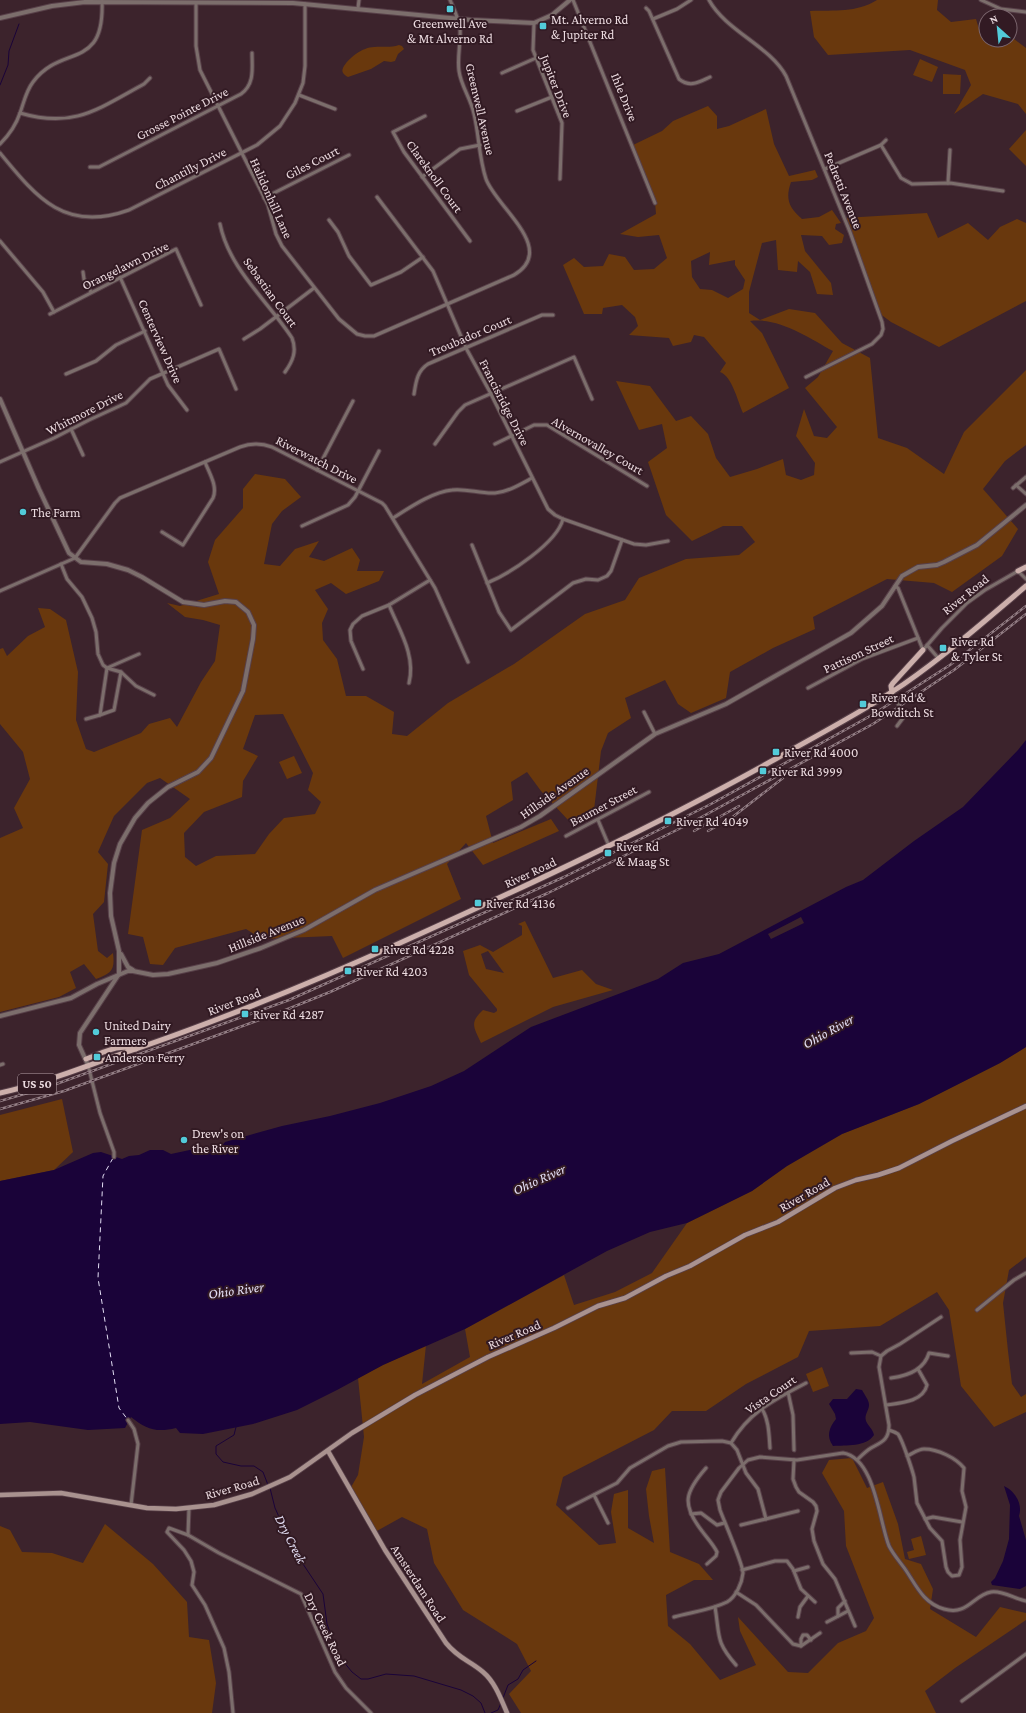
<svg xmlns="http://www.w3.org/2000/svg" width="1026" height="1713" font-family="'Crimson Pro',serif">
  <rect width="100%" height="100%" fill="#3c232c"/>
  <g fill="#69380d" fill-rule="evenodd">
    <path d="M877,0H938L937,10L951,22L976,19L981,36L986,38V40L996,42L1014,39L1026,48V114L1018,104L983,94L954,114L971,85L965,70L910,50L828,55L814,37L810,11C835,10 856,13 877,0Z"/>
    <path d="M399,45L402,46L404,49L398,54L395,61L391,62L384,61L371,69L348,77C344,75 341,72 343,68C348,58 363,47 374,47C383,46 390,48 399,45Z"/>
    <polygon points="920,59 938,67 932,82 913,75"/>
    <polygon points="943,74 961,75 960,94 943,94"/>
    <path d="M708,106L717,116V129L729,126L766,109L774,144L789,176L815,170L818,177L812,180L791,182C785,199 789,208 802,219L819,217L832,210L841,223L836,224L835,229L844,235L842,243L829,245L822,236L801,235L805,251L831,283L833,295L817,294L810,272L798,261L797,272L778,270L776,240L762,243L749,292V313L760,320L789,309L815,313L842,343L870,358L878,438L907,448L944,474L964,432L1026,370V445L1005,461L983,489L1018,529L1002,556L952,592L934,583L887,579L813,617L815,629L773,648L730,672L726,698L691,713L678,704L665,680L625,698L631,718L608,733L601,751L594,810L569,821L541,791L527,772L511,782L513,800L486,816L493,843L551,819L559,831L483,865L466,843L447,864L461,899L343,958L332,936L262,939L246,929L175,948L163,965L150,964L143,937L128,934L142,830L170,818L190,799L160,778L147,783L114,816L98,852L108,864L104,902L93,914L98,951L107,958L113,953C115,970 112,973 96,979L84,964L70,972L76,988L59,997L0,1012V838L23,828L14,808L30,779L23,752L0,724V649L3,648L7,656L28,636L45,627L38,608L50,609L66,620L78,672L76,720L86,749L94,752L141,733L149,724L170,718L177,727L201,682L215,661L220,625L203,620L185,617L167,603L180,606L219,594L208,562L215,540L243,508V489L255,474L285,479L301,497L282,511L272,524L264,564L280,566L295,549L319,541L309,557L324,561L352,548L360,560L357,571H384L379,581L346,594L331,583L315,590L328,609L322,623L323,640L337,659L346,696H366L394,712L392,734L407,736L448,703L514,664L585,614L625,600L639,578L686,559L739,555L755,542L742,526H723L692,541L666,515L648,462L667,448L662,424L639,430L616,381L650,386L676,421L691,416L708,434L716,458L730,477L757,469L783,459L786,475L801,480L814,475L815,463L796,436L804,409L814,436L827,438L837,427L805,388L818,377L833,351C809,338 779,317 750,321L762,333L789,388L743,413C738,402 732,376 720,372L726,363L704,337L694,335L691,342L673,346L669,338L629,335L638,326L635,317L622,305L603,308L602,314H584L563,265L574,258L584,267L603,266L609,254L625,257L634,270L654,269L667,258L659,235L638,237L620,234L656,214L655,202L633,145L662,131L673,121ZM710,252L709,265L735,260V265L745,280L743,289L728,298L712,290L700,289L692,277L691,261ZM283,714L313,773L308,790L321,802L315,814L284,818L269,834L255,854L216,856L196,866L185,857L184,833L204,812L242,797L243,781L258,756L243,749L255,715Z"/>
    <polygon points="1026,130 1026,166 1009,149"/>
    <polygon points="927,213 938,238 968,223 988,240 1000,227 1017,219 1026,223 1026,301 939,347 891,322 879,313 844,218"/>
    <polygon points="294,756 302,773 287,779 279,762"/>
    <path d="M525,921L553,978L582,970L596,984L613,990L553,1007L481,1043C474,1027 469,1023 483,1010L494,1013L497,1011V1009L469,975L463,951L480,945L493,952L522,935V926L518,924ZM488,951L504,973L486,969L481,954Z"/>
    <polygon points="1026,1047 1026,1257 1009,1270 1003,1303 1008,1351 1012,1384 1021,1397 1026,1394 1026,1412 994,1427 961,1386 949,1310 937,1292 880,1326 809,1331 798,1357 746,1384 706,1411 672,1411 654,1430 563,1477 556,1505 599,1545 616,1543 611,1512 614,1494 628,1490 628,1528 654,1543 649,1516 646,1489 652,1471 665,1468 670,1552 699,1564 713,1580 694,1580 666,1595 668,1626 690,1644 720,1680 756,1665 740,1631 738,1617 788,1672 808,1673 838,1643 866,1631 874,1618 846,1546 844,1511 822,1473 829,1460 852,1458 867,1488 883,1482 898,1524 905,1559 921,1564 933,1589 930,1609 976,1637 1000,1607 1026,1613 1026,1620 955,1668 925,1691 936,1713 521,1713 509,1694 531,1671 517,1644 463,1610 434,1563 427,1529 402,1517 375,1532 350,1489 358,1475 364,1437 358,1378 383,1365 426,1345 422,1384 470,1357 465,1329 564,1275 574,1305 615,1292 652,1273 687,1223 752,1191 787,1166 842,1134 919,1104 1000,1063"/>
    <polygon points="62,1099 73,1152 54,1170 0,1181 0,1115"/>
    <polygon points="822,1367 829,1386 813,1392 806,1374"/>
    <polygon points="105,1524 153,1564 187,1602 189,1637 209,1640 216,1683 212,1713 0,1713 0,1526 10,1530 22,1552 52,1553 83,1563"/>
    <polygon points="921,1536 926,1555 909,1559 907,1552 914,1550 911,1539"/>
  </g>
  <g fill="#1a0339">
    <path d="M1026,740V1047L1000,1063L919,1104L842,1134L787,1166L752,1191L687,1223L650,1232L607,1251L465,1329L383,1365L337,1390L297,1410L253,1424L203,1434L180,1433L176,1428C156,1433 146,1429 131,1417L125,1428L88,1430L30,1422L0,1424V1181L54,1170L93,1153L101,1152L122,1159L129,1156L139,1155L150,1150H163L171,1154L199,1148L203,1151L221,1147L225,1142L282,1126L330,1116L380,1103L431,1086L464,1071L531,1027L658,979L683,963L719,954L846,887L863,880L914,841L963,807L1018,750Z"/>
    <path d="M856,1389L862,1390C864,1394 869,1400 869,1405C869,1411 864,1414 866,1421C868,1426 873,1429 874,1435C866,1447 846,1445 833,1446C826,1436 829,1428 836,1419L835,1414L829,1404L833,1399H847Z"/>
    <path d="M1004,1486C1015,1491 1023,1504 1019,1516L1026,1540V1586L1020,1589L992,1585L991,1582L995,1578L1003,1561L1009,1539L1010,1505Z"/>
  </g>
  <polygon fill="#3c232c" points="801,917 804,923 771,939 768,934"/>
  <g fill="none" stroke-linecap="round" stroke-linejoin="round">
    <g stroke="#1a0339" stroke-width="1">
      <polyline points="0,85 8,65 9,51 19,24"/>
      <polyline points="236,1427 234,1435 216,1446 216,1454 223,1462 241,1466 254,1466 263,1472 268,1485"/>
      <polyline points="270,1488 275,1508 295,1552 323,1594 327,1624 332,1638 338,1655 352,1672 361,1679 368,1679 386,1674 414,1676 461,1690 473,1696 481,1703 485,1713"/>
      <polyline points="503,1698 508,1685 518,1679 523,1670 536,1661"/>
      <polyline points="491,1713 498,1710 501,1703"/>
    </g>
    <polyline stroke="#e3def4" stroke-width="1" stroke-dasharray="5 4" stroke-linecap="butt" points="113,1158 103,1176 98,1278 119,1408 128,1420"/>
    <g stroke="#584049" stroke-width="5">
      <g id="minor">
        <polyline points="573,0 655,203"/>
        <path d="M709,0C726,31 770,46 786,76L850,232L882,322L883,329L881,335L872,344L806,377"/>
        <polyline points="981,0 1001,9 1026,12"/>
        <path d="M196,3V46L200,70L268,205L276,234L282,246L339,319L357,334L365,336H374L514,275C558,249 496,207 486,179C479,158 479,135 474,114C471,99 461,86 459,71C457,57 461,43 460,29C459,19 454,9 450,0"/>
        <polyline points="358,8 359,0"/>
        <path d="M646,8L649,11L679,79C690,88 699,82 710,77"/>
        <polyline points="653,19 677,9 691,0"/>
        <polyline points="534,23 533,50 562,123 560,179"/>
        <polyline points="502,73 536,58"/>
        <polyline points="299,95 335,109"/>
        <polyline points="517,111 552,97"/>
        <path d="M20,113C74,129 98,109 144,84L150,78"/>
        <polyline points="425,116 393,132 404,152 470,241"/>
        <path d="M0,144C9,135 16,125 20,113C24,102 26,91 33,82C62,43 105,72 102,0"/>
        <polyline points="881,145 901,178 912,184 950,183 1003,191"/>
        <path d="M0,153C37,198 65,233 129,210L257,145L280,126L295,103L303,83L305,66V4"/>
        <path d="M90,167H99L241,94C255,84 252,68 252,53"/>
        <polyline points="825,169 881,145 886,140"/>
        <polyline points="422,177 460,149 480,145"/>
        <polyline points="948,183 950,150"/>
        <polyline points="377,197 433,271 466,348 490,392 548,509 555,515 563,519 634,544 646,545 668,541"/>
        <polyline points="264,198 349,155"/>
        <polyline points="329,220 338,232 349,256 371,285 401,272 423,257"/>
        <path d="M220,224C229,269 268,301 292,338C297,351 293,361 285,372"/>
        <polyline points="0,241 43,292 54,312"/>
        <polyline points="83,272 84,279 91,292"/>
        <polyline points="120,277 168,385 187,410"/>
        <polyline points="50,314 176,249 201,305"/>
        <polyline points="244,339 260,329 314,288"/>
        <polyline points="66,374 96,361 116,345 145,331"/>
        <path d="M414,394C416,382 417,371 428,364L542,315H553"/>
        <polyline points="71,429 83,455"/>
        <polyline points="435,444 458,412 465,405 574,357 592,399"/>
        <polyline points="495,444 534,425 547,425 647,486"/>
        <polyline points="0,462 54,438 89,420 126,403 150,379 219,349 236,389"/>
        <polyline points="317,470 353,401"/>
        <polyline points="1016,485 1026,494"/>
        <polyline points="1013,488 1026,477"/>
        <path d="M393,518C409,508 432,492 452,490C466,488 480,494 495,493C508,492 521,484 532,478"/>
        <polyline points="302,526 348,505 355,497 379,451"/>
        <path d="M162,532L183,545L213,498C218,486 209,473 205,462"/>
        <polyline points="472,545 499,612 511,630 573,583 586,579 598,580 607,576 611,571 622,540"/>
        <polyline points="61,564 67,579 82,597 92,618 96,632 98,654 103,665 107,668 121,672 136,686 154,695"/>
        <path d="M487,583C509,574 557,543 563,519"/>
        <polyline points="895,586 898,588 923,650 942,628 967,603 985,590 1018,571 1026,579"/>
        <path d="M0,591L75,558L115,503L120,498L240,447C251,443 261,443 272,447L382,503L385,506L435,588L468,662"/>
        <path d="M389,605C399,630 416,655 409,683"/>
        <polyline points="927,645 939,659"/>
        <polyline points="363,669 351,641 350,630 353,624 362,616 389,605 430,580"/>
        <polyline points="121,672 114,710 100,715 107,668 139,654"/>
        <polyline points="808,688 862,659 918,638"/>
        <polyline points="892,692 901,709 903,718 897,726"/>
        <polyline points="644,712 655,734"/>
        <polyline points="86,719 100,715"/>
        <polyline points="598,820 609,846"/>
        <polyline points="566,836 649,792"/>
        <polyline points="0,1065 3,1064"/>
        <polyline points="88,1065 100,1113 114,1152 114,1157"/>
        <polyline points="977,1310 1014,1280 1026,1273"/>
        <polyline points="851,1353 872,1352 881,1356"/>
        <path d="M891,1378C907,1376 924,1370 929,1353L948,1356"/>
        <polyline points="788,1392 793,1415 794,1450"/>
        <path d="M886,1405C900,1403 923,1402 927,1385L918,1369"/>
        <path d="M762,1409C769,1420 769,1435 770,1448"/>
        <polyline points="128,1420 134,1429 138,1444 131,1505"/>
        <path d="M889,1430C892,1431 895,1432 898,1434C902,1439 912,1469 914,1477L917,1503L930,1528L942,1541L946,1567L948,1572L952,1576L959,1575L962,1567L960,1540L966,1507L962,1491L964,1468C956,1458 938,1449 924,1449C918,1449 912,1454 907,1456"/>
        <path d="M731,1443C750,1411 774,1400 806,1383"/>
        <path d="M858,1459C862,1455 866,1451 871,1448C882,1442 889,1440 889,1425L879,1367L881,1356L887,1351L900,1344L941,1317"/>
        <polyline points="794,1460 793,1479 796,1487 799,1492 813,1502 816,1506 817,1511 812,1529 814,1541 823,1564 835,1579 855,1626"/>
        <path d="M706,1468C685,1492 681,1504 702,1531C707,1538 713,1544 717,1552L716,1556L707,1564"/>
        <polyline points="594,1495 608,1523"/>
        <polyline points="568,1508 617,1483 630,1468 668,1446 681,1442 722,1441 731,1443 737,1450 746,1473 758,1489 766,1519"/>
        <polyline points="691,1514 701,1513 717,1525 724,1523"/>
        <polyline points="925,1519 933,1517 962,1522"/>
        <polyline points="741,1525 798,1511"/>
        <polyline points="188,1535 189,1508"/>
        <polyline points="742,1570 775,1561 787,1561 793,1569 801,1589 815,1602"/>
        <polyline points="794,1571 808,1567"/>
        <polyline points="736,1592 756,1605 793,1644 801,1646 820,1633"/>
        <path d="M715,1607C720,1636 715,1641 736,1665"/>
        <polyline points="838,1616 838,1608 845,1601"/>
        <path d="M674,1617C692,1612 711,1610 727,1602C736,1597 742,1583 743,1573C743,1564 724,1521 720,1510L718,1500L721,1492L739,1468L748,1460L760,1457L797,1460L843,1453C875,1458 879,1521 889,1546C893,1554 900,1562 905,1569C916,1585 923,1603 944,1609C968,1616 973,1595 991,1592C1002,1590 1015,1599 1026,1601"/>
        <polyline points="798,1617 800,1607 808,1596"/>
        <polyline points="827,1622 848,1611"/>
        <polyline points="801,1646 801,1639 803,1635 807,1635 811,1640"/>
        <polyline points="962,1701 1026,1654"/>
        <polyline points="233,1713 229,1672 224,1648 205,1605 192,1585 194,1572 191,1561 184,1550 167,1532 169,1528 188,1535 219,1553 301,1594 335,1672 346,1688 371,1713"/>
      </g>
    </g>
    <g stroke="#584049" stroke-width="6">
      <g id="tertiary">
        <polyline points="0,18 52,6 85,2 293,3 471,20 534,23 552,15 570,0"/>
        <polyline points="0,399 39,489 69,553 81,562 107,564 128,570 142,577 183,602 204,605 225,601 236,602 248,612 254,625 253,639 243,691 211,758 198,772 168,787 148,803 135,818 120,844 114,863 110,893 111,916 119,951 119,974 80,1033 79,1045 88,1065"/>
        <polyline points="121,954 128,967 133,970"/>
        <polyline points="0,1016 71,998 97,984 128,971 133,971 153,975 168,974 217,963 261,948 304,930 375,890 521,827 540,816 655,734 726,704 851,633 882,606 902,576 918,567 937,565 944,562 977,545 1026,505"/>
      </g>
    </g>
    <g stroke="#584049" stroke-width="6">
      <g id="secondary">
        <path d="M328,1451L385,1550L446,1643C459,1659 469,1660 483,1672C495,1682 501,1699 507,1713"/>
        <polyline points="0,1495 61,1493 147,1508 176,1509 214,1505 252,1494 290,1477 352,1433 415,1395 488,1357 554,1328 598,1306 625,1298 666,1276 690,1266 745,1235 778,1222 835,1188 856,1180 878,1175 899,1168 952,1141 1026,1106"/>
      </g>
    </g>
    <g stroke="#584049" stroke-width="7">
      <g id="primary">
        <polyline points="1018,571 1026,567"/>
        <polyline points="892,692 891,686 893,683 923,650"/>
        <path d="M86,1059C103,1053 118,1043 136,1049"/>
        <path d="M0,1093C42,1084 81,1068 121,1054C216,1022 309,984 400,943C529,885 656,826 779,757C821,733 864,711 904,684C947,654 986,620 1026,586"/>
      </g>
    </g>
    <use href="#minor" stroke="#7c6e6c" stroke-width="3"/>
    <use href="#tertiary" stroke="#7c6e6c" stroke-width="4"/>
    <use href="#secondary" stroke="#a9928f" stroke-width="4.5"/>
    <use href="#primary" stroke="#ccafab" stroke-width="5"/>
    <g stroke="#937e85" stroke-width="2.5">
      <g id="rail">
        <polyline points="694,831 739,806"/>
        <polyline points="708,831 730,819 783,778"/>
        <polyline points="0,1101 45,1088 289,1000 564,877 711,804 872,715 950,665 1026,606"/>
        <polyline points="0,1109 64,1091 273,1015 330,992 548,893 685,826 873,724 954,670 1026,614"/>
      </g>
    </g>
    <use href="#rail" stroke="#321a23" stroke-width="1" stroke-dasharray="3" stroke-linecap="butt"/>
  </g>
  <g fill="#52cbd9" stroke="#321a23" stroke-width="1.5">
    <rect x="446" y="5" width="8" height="8" rx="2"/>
    <rect x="539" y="22" width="8" height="8" rx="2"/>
    <circle cx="23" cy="512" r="4"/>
    <rect x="939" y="644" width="8" height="8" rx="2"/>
    <rect x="859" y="700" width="8" height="8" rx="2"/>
    <rect x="772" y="748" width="8" height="8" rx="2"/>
    <rect x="759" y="767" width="8" height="8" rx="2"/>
    <rect x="664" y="817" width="8" height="8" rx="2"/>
    <rect x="604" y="849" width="8" height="8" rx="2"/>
    <rect x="474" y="899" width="8" height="8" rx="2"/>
    <rect x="371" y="945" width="8" height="8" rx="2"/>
    <rect x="344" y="967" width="8" height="8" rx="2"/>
    <rect x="241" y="1010" width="8" height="8" rx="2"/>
    <circle cx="96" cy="1032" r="4"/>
    <rect x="93" y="1053" width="8" height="8" rx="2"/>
    <circle cx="184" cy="1140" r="4"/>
  </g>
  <g text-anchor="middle" stroke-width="4" stroke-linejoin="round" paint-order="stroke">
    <rect fill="#321a23" stroke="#b4a1a7" stroke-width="1" x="18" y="1074" width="38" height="20" rx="3"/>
    <g font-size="12" font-weight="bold" fill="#ecdbe0">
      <text x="37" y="1088">US 50</text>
    </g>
    <g font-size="13" fill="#ecdbe0" stroke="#321a23" text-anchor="start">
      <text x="551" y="24">Mt. Alverno Rd<tspan x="551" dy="15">&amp; Jupiter Rd</tspan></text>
      <text x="450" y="28" text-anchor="middle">Greenwell Ave<tspan x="450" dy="15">&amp; Mt Alverno Rd</tspan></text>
      <text x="31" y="517">The Farm</text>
      <text x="951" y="646">River Rd<tspan x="951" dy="15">&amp; Tyler St</tspan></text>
      <text x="871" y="702">River Rd &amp;<tspan x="871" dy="15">Bowditch St</tspan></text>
      <text x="784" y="757">River Rd 4000</text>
      <text x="771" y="776">River Rd 3999</text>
      <text x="676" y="826">River Rd 4049</text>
      <text x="616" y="851">River Rd<tspan x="616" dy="15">&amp; Maag St</tspan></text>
      <text x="486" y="908">River Rd 4136</text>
      <text x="383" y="954">River Rd 4228</text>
      <text x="356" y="976">River Rd 4203</text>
      <text x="253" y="1019">River Rd 4287</text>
      <text x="104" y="1030">United Dairy<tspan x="104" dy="15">Farmers</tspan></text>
      <text x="105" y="1062">Anderson Ferry</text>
      <text x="192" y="1138">Drew's on<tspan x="192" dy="15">the River</tspan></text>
    </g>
    <g font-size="13" fill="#ecdbe0" stroke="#321a23">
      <text transform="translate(557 86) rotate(69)" y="5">Jupiter Drive</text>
      <text transform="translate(625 97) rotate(68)" y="5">Ihle Drive</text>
      <text transform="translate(481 109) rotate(77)" y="5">Greenwell Avenue</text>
      <text transform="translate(182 113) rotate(-27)" y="5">Grosse Pointe Drive</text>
      <text transform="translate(312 162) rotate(-27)" y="5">Giles Court</text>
      <text transform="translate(190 168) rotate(-27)" y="5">Chantilly Drive</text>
      <text transform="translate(435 176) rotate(54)" y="5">Clareknoll Court</text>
      <text transform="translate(844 190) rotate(68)" y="5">Pedretti Avenue</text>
      <text transform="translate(272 198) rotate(66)" y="5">Halidonhill Lane</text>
      <text transform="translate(125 265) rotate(-26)" y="5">Orangelawn Drive</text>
      <text transform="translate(271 292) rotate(54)" y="5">Sebastian Court</text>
      <text transform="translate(470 335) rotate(-23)" y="5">Troubador Court</text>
      <text transform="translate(161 341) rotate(66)" y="5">Centerview Drive</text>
      <text transform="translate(505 402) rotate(63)" y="5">Francisridge Drive</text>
      <text transform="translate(84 412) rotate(-27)" y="5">Whitmore Drive</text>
      <text transform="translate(598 445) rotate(30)" y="5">Alvernovalley Court</text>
      <text transform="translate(317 459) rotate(27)" y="5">Riverwatch Drive</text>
      <text transform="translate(965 594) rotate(-39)" y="5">River Road</text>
      <text transform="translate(858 653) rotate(-25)" y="5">Pattison Street</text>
      <text transform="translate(554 792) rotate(-35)" y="5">Hillside Avenue</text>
      <text transform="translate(603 805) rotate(-28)" y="5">Baumer Street</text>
      <text transform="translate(530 872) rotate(-25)" y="5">River Road</text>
      <text transform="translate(266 933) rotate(-22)" y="5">Hillside Avenue</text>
      <text transform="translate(234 1001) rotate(-21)" y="5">River Road</text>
      <text transform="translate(804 1194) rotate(-30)" y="5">River Road</text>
      <text transform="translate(514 1334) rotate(-23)" y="5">River Road</text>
      <text transform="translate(770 1394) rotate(-34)" y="5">Vista Court</text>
      <text transform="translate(232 1487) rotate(-16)" y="5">River Road</text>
      <text transform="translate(419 1583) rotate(57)" y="5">Amsterdam Road</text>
      <text transform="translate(326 1629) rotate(64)" y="5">Dry Creek Road</text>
    </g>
    <g font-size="14" font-style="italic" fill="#e3def4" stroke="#321a23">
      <text transform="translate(828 1031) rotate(-29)" y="5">Ohio River</text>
      <text transform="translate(539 1179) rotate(-24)" y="5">Ohio River</text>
      <text transform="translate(236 1290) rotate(-8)" y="5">Ohio River</text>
      <text transform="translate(291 1539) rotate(63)" y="5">Dry Creek</text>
    </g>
  </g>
  <g transform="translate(998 28) rotate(333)"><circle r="19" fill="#321a23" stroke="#7c676f"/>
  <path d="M0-3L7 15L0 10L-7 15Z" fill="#52cbd9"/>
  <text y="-6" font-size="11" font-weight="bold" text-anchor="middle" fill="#ecdbe0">N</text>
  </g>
</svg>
